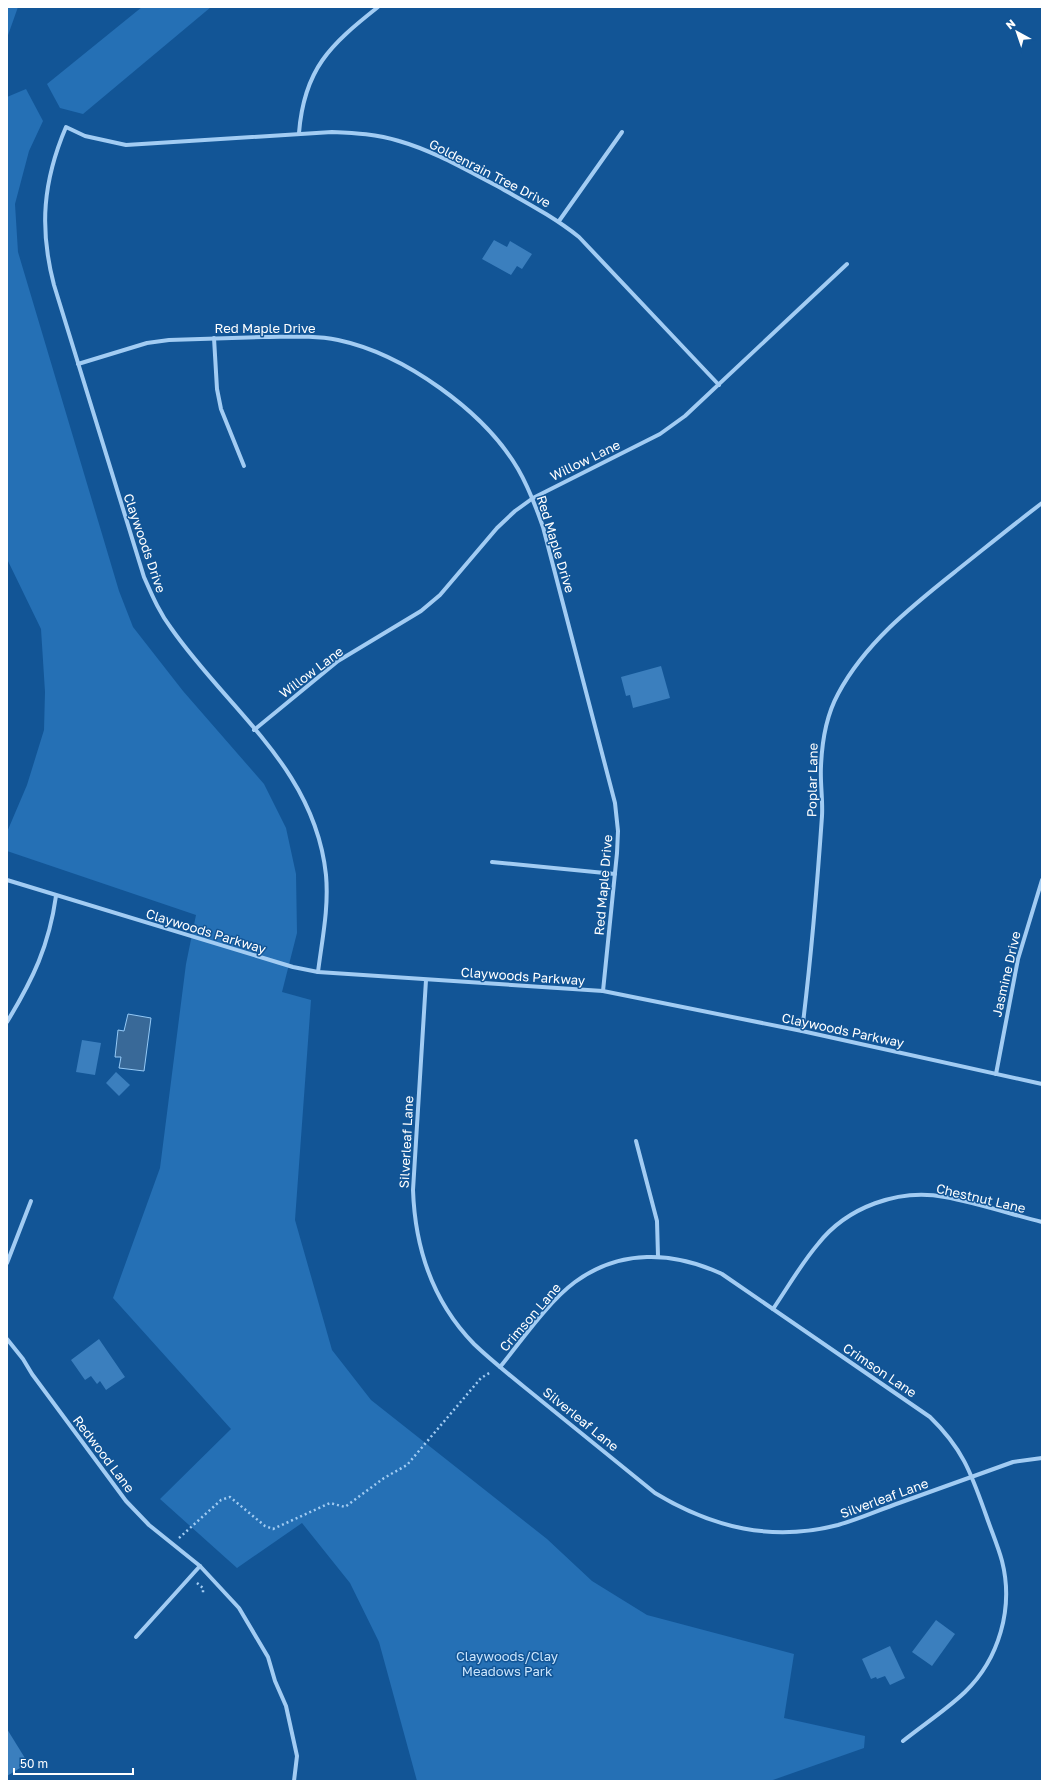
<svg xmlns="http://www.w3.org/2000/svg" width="1049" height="1788" font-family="'Golos Text',sans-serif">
  <rect width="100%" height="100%" fill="#125596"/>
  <g fill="#2570b5">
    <polygon points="7,7 18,7 7,38"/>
    <polygon points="142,7 211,7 83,114 60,108 47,84"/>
    <polygon points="26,89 43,121 29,151 15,204 18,252 119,591 133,627 183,691 264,784 286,828 296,874 297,933 282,992 311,1000 295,1220 332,1350 371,1400 547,1539 592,1581 647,1615 794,1654 784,1718 865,1736 864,1748 770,1781 417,1781 379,1642 350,1583 302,1523 237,1568 160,1499 231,1429 113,1298 160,1168 186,964 196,915 7,851 7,832 27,785 44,730 45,692 41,629 7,559 7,97"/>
  </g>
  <polygon fill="#396998" stroke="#94c9f6" points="128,1014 151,1018 144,1071 119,1068 121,1057 115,1057 118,1030 124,1031"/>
  <g fill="#3b7fbe">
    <polygon points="494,240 507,247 510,241 532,254 522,269 517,266 511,275 482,259"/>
    <polygon points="661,666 670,698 633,708 630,695 626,696 621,677"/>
    <polygon points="82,1040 101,1043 95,1075 76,1072"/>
    <polygon points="116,1072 130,1085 119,1096 106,1083"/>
    <polygon points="99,1339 125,1377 106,1390 100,1381 97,1384 91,1376 85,1380 71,1360"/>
    <polygon points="936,1620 955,1634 932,1666 912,1652"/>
    <polygon points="890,1646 905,1678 890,1685 885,1676 877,1679 876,1677 871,1679 862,1659"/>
    <polygon points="7,1729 28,1763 7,1776"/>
  </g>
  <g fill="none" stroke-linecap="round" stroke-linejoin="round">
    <g stroke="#a2ccf3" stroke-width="2.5" stroke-dasharray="2 3" stroke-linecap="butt">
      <polyline points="179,1538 221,1500 230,1497 265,1526 273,1529 330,1503 345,1507 384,1478 407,1465 481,1378 491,1372"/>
      <polyline points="197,1583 203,1588 203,1594"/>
    </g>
    <g stroke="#a2ccf3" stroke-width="4">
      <path d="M299,133C304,69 330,45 378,7"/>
      <polyline points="559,221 622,132"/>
      <polyline points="214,338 217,389 221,409 244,466"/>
      <path d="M78,364L147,343L169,340C200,339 232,338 263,337C288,337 313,335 338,340C404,354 484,411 518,469C529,488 536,507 543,527L615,803L618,831L617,853L603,991"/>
      <polyline points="254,730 338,661 421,611 440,595 497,528 515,511 533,498 660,434 685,416 847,264"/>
      <polyline points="492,862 615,874"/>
      <polyline points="7,880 293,967 318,972 603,991 802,1031 1042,1084"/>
      <path d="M318,972C322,940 329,908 326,875C315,768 228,710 171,628C159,612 152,595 144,577L54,285C39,228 43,181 66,127L85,136L126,145L332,132C355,133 377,134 399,141C434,151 466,170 499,187C527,203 554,217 579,237L719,385"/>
      <path d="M426,980L413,1190C415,1247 433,1302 474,1344C496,1365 521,1384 544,1403C581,1433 618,1463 655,1493C713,1528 772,1542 838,1525C859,1519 879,1510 899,1503C937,1489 975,1476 1013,1462L1042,1458"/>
      <path d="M7,1022C33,979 49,946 56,896"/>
      <path d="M802,1031C811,959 817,888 822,816C823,799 820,783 821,766C822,741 826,716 838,694C865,643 912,606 956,571C985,548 1013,525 1042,503"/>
      <polyline points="996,1074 1018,959 1042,880"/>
      <polyline points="636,1141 657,1221 658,1256"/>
      <polyline points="7,1263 31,1201"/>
      <path d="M773,1309C788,1287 801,1264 818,1244C847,1207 899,1188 945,1197C978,1203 1010,1214 1042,1222"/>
      <polyline points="7,1339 23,1359 32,1374 126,1501 149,1525 200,1566 239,1608 268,1657 275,1681 286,1706 297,1756 294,1781"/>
      <path d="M500,1367C522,1340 548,1302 575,1282C620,1249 673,1251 722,1274L930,1417C963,1449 971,1473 986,1515C991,1530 998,1546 1002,1561C1014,1608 999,1659 965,1692C946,1710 923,1725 903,1741"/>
      <polyline points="136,1637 200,1566"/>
    </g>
  </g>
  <g text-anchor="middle" stroke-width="3" stroke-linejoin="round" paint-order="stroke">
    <g font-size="13" fill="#fff" stroke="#125596">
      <text transform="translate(490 173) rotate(27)" y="5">Goldenrain Tree Drive</text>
      <text x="265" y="333">Red Maple Drive</text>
      <text transform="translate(585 460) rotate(-26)" y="5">Willow Lane</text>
      <text transform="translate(145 543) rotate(71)" y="5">Claywoods Drive</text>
      <text transform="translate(556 544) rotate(73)" y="5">Red Maple Drive</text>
      <text transform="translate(311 672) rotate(-37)" y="5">Willow Lane</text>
      <text transform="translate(812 780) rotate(-89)" y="5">Poplar Lane</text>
      <text transform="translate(603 885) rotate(-85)" y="5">Red Maple Drive</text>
      <text transform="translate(206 931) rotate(17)" y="5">Claywoods Parkway</text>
      <text transform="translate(1006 974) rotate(-77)" y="5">Jasmine Drive</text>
      <text transform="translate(523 976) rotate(4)" y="5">Claywoods Parkway</text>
      <text transform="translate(843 1030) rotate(12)" y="5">Claywoods Parkway</text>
      <text transform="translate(406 1142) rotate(-87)" y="5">Silverleaf Lane</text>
      <text transform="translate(981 1198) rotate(13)" y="5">Chestnut Lane</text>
      <text transform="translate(530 1317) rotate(-49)" y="5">Crimson Lane</text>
      <text transform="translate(880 1370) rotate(34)" y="5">Crimson Lane</text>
      <text transform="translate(581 1419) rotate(39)" y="5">Silverleaf Lane</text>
      <text transform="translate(104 1454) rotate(53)" y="5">Redwood Lane</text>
      <text transform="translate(884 1498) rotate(-20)" y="5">Silverleaf Lane</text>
    </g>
    <g font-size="13" fill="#cae5fd" stroke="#125596">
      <text x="507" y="1661">Claywoods/Clay<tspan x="507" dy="15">Meadows Park</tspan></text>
    </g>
  </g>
  <rect width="1049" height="1788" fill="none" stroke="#ffffff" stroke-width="16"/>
  <g transform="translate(1017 32) rotate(320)" stroke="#125596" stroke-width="3" paint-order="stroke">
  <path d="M0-3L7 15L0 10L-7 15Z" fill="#ffffff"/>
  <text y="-6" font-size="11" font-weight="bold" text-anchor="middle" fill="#ffffff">N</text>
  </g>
  <path d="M14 1768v6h119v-6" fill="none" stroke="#ffffff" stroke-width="2"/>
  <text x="20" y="1768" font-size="12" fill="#ffffff" stroke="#125596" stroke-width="3" paint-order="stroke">50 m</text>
</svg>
